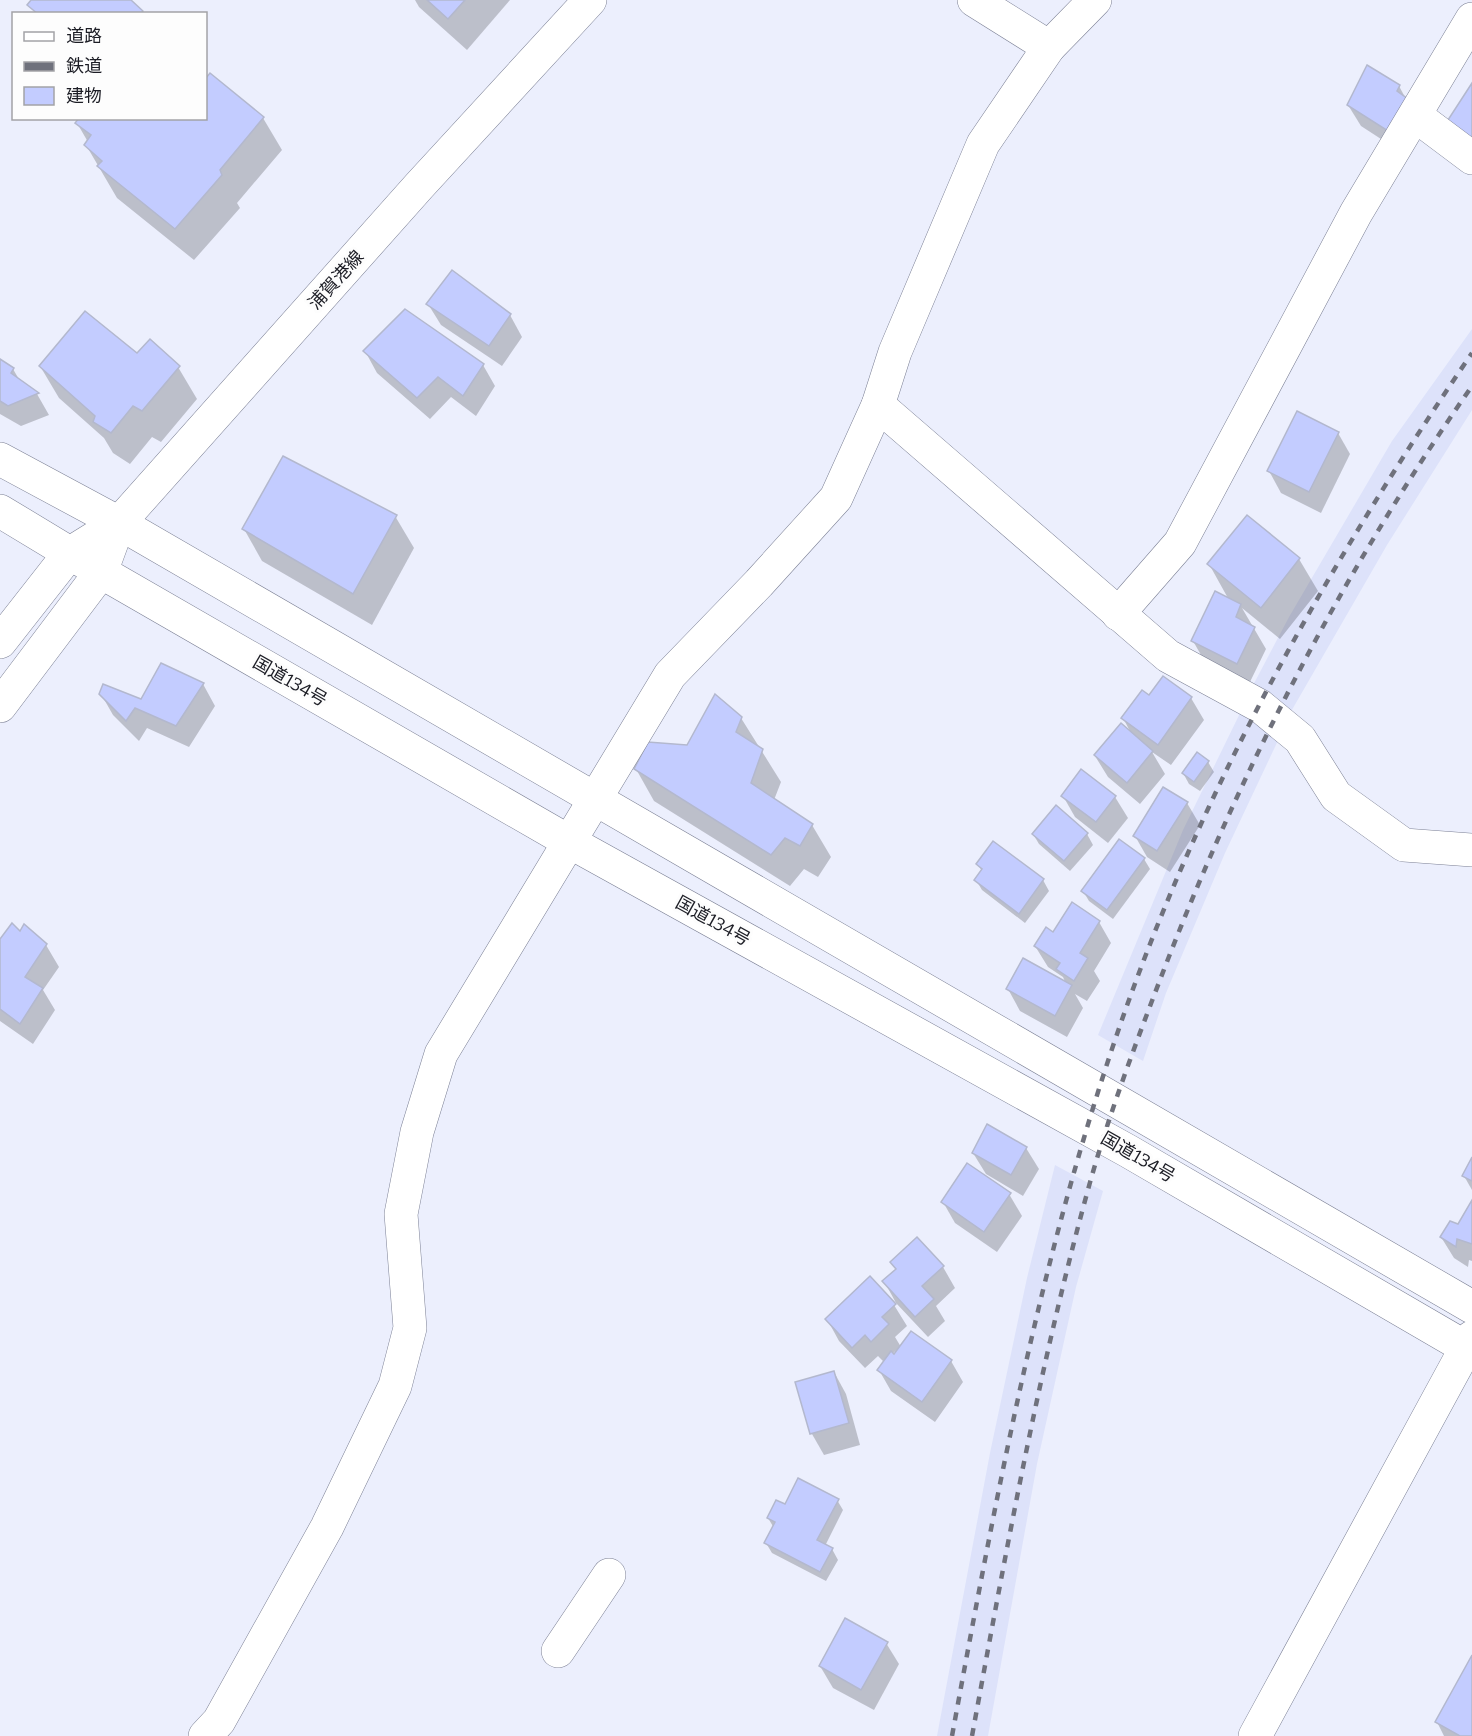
<svg xmlns="http://www.w3.org/2000/svg" width="1472" height="1736" font-family="Bitter,'Noto Sans JP',serif">
  <rect width="100%" height="100%" fill="#eceffd"/>
  <g fill="#dde2fa">
    <polygon points="1472,329 1472,410 1387,545 1289,715 1250,691 1289,617 1392,441"/>
    <polygon points="1244,705 1282,732 1225,853 1166,993 1143,1061 1098,1035 1183,830"/>
    <polygon points="1055,1165 1103,1191 1076,1287 1037,1464 988,1736 937,1736 990,1453 1027,1278"/>
  </g>
  <g fill="#0003" fill-rule="evenodd">
    <polygon points="415,0 510,0 467,50 419,7"/>
    <polygon points="1367,67 1399,86 1406,99 1401,152 1361,126 1348,105"/>
    <polygon points="211,75 263,118 282,150 237,203 240,208 194,260 117,198 86,145 88,142 77,123 206,118 206,81"/>
    <polygon points="428,304 510,315 522,337 502,366 441,325"/>
    <polygon points="365,351 483,365 495,386 476,416 451,397 430,419 377,373"/>
    <polygon points="137,355 178,367 197,399 161,442 152,437 130,464 113,453 104,438 59,398 40,366"/>
    <polygon points="0,360 13,369 20,381 37,394 49,415 21,426 0,414"/>
    <polygon points="1338,433 1350,454 1321,513 1281,493 1269,471"/>
    <polygon points="395,516 414,548 372,625 262,561 244,529"/>
    <polygon points="1247,517 1299,559 1318,591 1280,639 1242,608 1266,649 1249,684 1205,662 1193,641 1229,600 1209,564"/>
    <polygon points="1163,678 1191,698 1204,720 1171,765 1152,752 1165,774 1140,804 1108,777 1095,756 1132,735 1123,718 1149,697"/>
    <polygon points="203,684 215,706 189,747 147,728 139,741 113,715 101,694 141,700"/>
    <polygon points="741,718 781,782 774,800 812,825 831,857 818,877 804,869 790,886 654,801 636,769 688,747"/>
    <polygon points="1208,762 1214,772 1200,791 1189,784 1183,773"/>
    <polygon points="1063,796 1115,797 1128,818 1108,843 1075,817"/>
    <polygon points="1187,803 1200,825 1170,872 1147,857 1135,836"/>
    <polygon points="1033,834 1087,834 1093,845 1070,871 1039,844"/>
    <polygon points="1144,859 1150,869 1113,919 1089,901 1083,891"/>
    <polygon points="978,864 1043,880 1049,891 1025,923 982,890 976,880 982,871"/>
    <polygon points="1099,922 1111,943 1094,971 1100,981 1087,1001 1075,994 1083,1008 1067,1037 1020,1011 1008,989 1066,984 1063,977 1048,967 1035,946 1054,934"/>
    <polygon points="24,927 46,945 59,967 43,990 55,1010 33,1044 0,1021 0,941 20,934"/>
    <polygon points="1026,1148 1039,1169 1023,1196 986,1174 973,1153"/>
    <polygon points="1472,1160 1472,1190 1464,1176"/>
    <polygon points="1009,1194 1022,1216 997,1252 955,1223 943,1202"/>
    <polygon points="1472,1203 1472,1261 1469,1260 1468,1267 1454,1258 1441,1237 1459,1226"/>
    <polygon points="892,1263 943,1267 955,1288 936,1306 945,1321 928,1337 896,1303 884,1281 896,1270"/>
    <path d="M894,1305L907,1326L895,1337L901,1347L951,1361L963,1382L935,1422L891,1391L879,1370L884,1362L878,1356L865,1368L839,1341L827,1319ZM899,1348L900,1349L894,1356L892,1354Z"/>
    <polygon points="834,1372 846,1394 860,1445 824,1455 812,1434 797,1383"/>
    <polygon points="837,1500 843,1510 825,1546 832,1549 838,1560 826,1581 772,1553 766,1543 774,1528 768,1518 785,1506"/>
    <polygon points="886,1643 899,1664 874,1710 833,1688 820,1666"/>
    <polygon points="1472,1658 1472,1736 1444,1736 1437,1722"/>
  </g>
  <g fill="#c3ccff" stroke="#b3b8ce" stroke-width="1.5">
    <polygon points="31,0 131,0 143,11 141,14 38,14 27,5"/>
    <polygon points="427,0 465,0 448,19"/>
    <polygon points="1367,65 1400,85 1397,91 1408,99 1388,131 1347,105"/>
    <polygon points="210,73 264,117 220,170 222,175 175,229 97,166 102,161 84,145 91,135 75,123 79,118 206,118 206,78"/>
    <polygon points="1472,83 1472,138 1446,123"/>
    <polygon points="452,270 511,314 489,346 426,304"/>
    <polygon points="405,309 484,364 463,396 438,377 417,398 363,351"/>
    <polygon points="85,311 137,353 150,339 180,366 142,411 133,406 111,433 93,422 95,416 39,366"/>
    <polygon points="0,359 14,368 11,373 39,393 8,406 0,401"/>
    <polygon points="1297,411 1339,432 1309,492 1267,471"/>
    <polygon points="283,456 397,515 353,594 242,529"/>
    <polygon points="1247,515 1300,558 1261,608 1207,564"/>
    <polygon points="1215,591 1241,604 1236,617 1255,627 1237,664 1191,641"/>
    <polygon points="161,663 204,683 176,726 135,708 126,721 99,694 103,684 141,699"/>
    <polygon points="1163,676 1192,697 1158,745 1121,718 1142,690 1149,695"/>
    <polygon points="715,694 742,717 736,732 763,749 751,783 813,824 800,846 785,838 771,855 634,769 648,742 687,745"/>
    <polygon points="1121,723 1153,751 1127,783 1094,755"/>
    <polygon points="1197,752 1209,761 1194,782 1182,773"/>
    <polygon points="1081,769 1116,796 1096,822 1061,796"/>
    <polygon points="1163,787 1188,802 1157,851 1133,836"/>
    <polygon points="1056,805 1088,833 1064,861 1032,834"/>
    <polygon points="1119,839 1145,858 1107,910 1081,891"/>
    <polygon points="993,841 1044,879 1019,914 974,880 982,869 976,864"/>
    <polygon points="1072,902 1100,921 1080,953 1088,958 1074,981 1056,969 1060,963 1034,946 1046,927 1053,932"/>
    <polygon points="12,923 20,931 24,924 47,944 25,977 43,988 20,1024 0,1009 0,939"/>
    <polygon points="1023,958 1072,985 1055,1016 1006,989"/>
    <polygon points="987,1124 1027,1147 1011,1175 972,1153"/>
    <polygon points="1472,1157 1472,1181 1462,1176"/>
    <polygon points="967,1163 1011,1193 984,1232 941,1202"/>
    <polygon points="1472,1200 1472,1244 1457,1239 1456,1247 1440,1237 1450,1221 1458,1224"/>
    <polygon points="917,1237 944,1266 922,1286 934,1299 915,1317 882,1281 896,1269 890,1262"/>
    <polygon points="870,1276 896,1304 882,1317 889,1324 871,1342 865,1335 852,1348 825,1319"/>
    <polygon points="911,1331 952,1360 922,1402 877,1370 891,1351 894,1354"/>
    <polygon points="834,1371 849,1423 810,1434 795,1382"/>
    <polygon points="798,1478 839,1499 817,1540 833,1548 820,1572 764,1543 775,1522 767,1518 776,1500 785,1504"/>
    <polygon points="845,1618 888,1642 861,1690 819,1666"/>
    <polygon points="1472,1655 1472,1736 1460,1736 1435,1722"/>
  </g>
  <g fill="none" stroke-linecap="round" stroke-linejoin="round">
    <g stroke="#7c8095" stroke-width="34">
      <g id="minor">
        <polyline points="974,0 1049,47"/>
        <polyline points="1416,116 1472,158"/>
        <polyline points="878,405 1168,656 1260,706 1300,739 1336,796 1404,845 1472,850"/>
        <polyline points="0,459 119,523"/>
        <polyline points="0,511 101,572"/>
        <polyline points="1118,614 1180,543 1356,213 1472,19"/>
        <polyline points="558,1651 609,1575"/>
        <polyline points="205,1736 219,1721 327,1527 395,1386 410,1328 401,1214 417,1132 441,1054 670,675 759,583 836,498 878,405 895,352 983,144 1049,47 1095,0"/>
        <polyline points="1255,1736 1472,1337"/>
      </g>
    </g>
    <g stroke="#7c8095" stroke-width="34">
      <polyline id="major" points="101,572 119,523 419,186 590,0"/>
    </g>
    <g stroke="#7c8095" stroke-width="34">
      <g id="highway">
        <polyline points="0,642 69,554 119,523 1472,1307"/>
        <polyline points="0,706 101,572 568,841 1128,1151 1472,1351"/>
      </g>
    </g>
    <use href="#minor" stroke="#fff" stroke-width="33"/>
    <use href="#major" stroke="#fff" stroke-width="33"/>
    <use href="#highway" stroke="#fff" stroke-width="33"/>
    <g stroke="#6f717c" stroke-width="4.5" stroke-dasharray="8 8" stroke-linecap="butt">
      <path d="M952,1736C995,1503 1038,1268 1114,1043C1197,796 1326,567 1472,353"/>
      <path d="M972,1736C1006,1552 1039,1367 1089,1186C1107,1121 1131,1056 1155,993C1236,778 1341,574 1472,386"/>
    </g>
  </g>
  <g text-anchor="middle" stroke-width="6" stroke-linejoin="round" paint-order="stroke">
    <g font-size="18" fill="#1c1d25" stroke="#fdfdfd">
      <text transform="translate(336 280) rotate(-48)" y="6">浦賀港線</text>
      <text transform="translate(290 681) rotate(30)" y="6">国道134号</text>
      <text transform="translate(713 921) rotate(29)" y="6">国道134号</text>
      <text transform="translate(1138 1157) rotate(30)" y="6">国道134号</text>
    </g>
  </g>
  <rect x="12" y="12" width="195" height="108" fill="#fdfdfd" stroke="#a3a3a7" stroke-width="1.5"/>
  <rect x="24" y="32" width="30" height="9" fill="#ffffff" stroke="#a3a3a7" stroke-width="1.5"/>
  <text x="66" y="42" font-size="18" fill="#1c1d25">道路</text>
  <rect x="24" y="62" width="30" height="9" fill="#6f717c" stroke="#a3a3a7" stroke-width="1.5"/>
  <text x="66" y="72" font-size="18" fill="#1c1d25">鉄道</text>
  <rect x="24" y="87" width="30" height="18" fill="#c3ccff" stroke="#a3a3a7" stroke-width="1.5"/>
  <text x="66" y="102" font-size="18" fill="#1c1d25">建物</text>
</svg>
